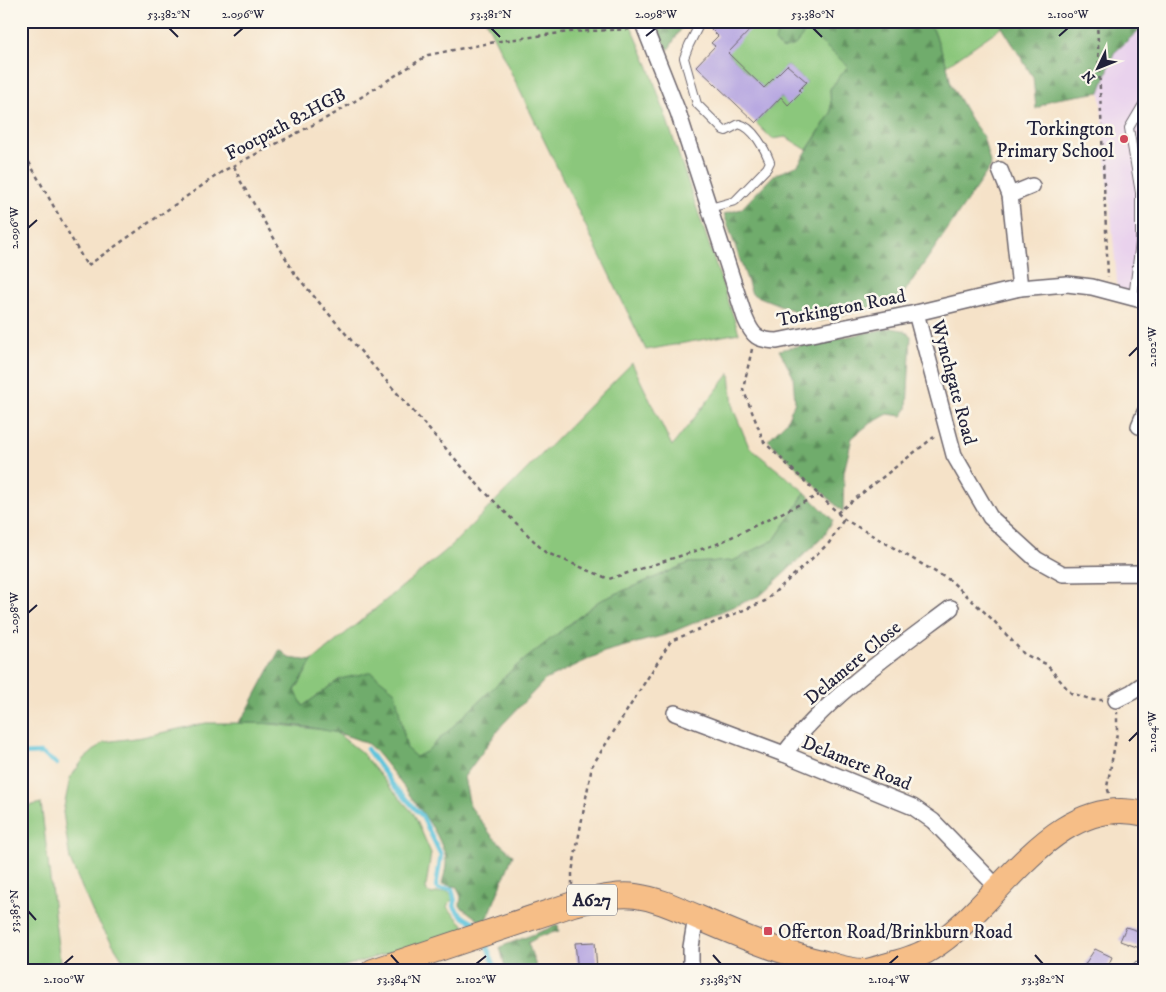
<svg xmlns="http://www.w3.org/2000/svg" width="1166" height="992" font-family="'IM FELL DW Pica',serif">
  <defs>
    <pattern id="forest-firs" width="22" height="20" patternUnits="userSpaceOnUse" patternTransform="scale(1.25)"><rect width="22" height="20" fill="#70ac6c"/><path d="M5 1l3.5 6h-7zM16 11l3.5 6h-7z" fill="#5c8c5a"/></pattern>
  </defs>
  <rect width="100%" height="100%" fill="#fbf7ec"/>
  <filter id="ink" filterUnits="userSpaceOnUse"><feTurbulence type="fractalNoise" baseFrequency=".02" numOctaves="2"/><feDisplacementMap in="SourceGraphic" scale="10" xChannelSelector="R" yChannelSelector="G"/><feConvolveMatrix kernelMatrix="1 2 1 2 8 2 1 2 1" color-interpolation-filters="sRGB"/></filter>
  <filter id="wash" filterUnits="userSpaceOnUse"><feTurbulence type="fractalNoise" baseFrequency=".0096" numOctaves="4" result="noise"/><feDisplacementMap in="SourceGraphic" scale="20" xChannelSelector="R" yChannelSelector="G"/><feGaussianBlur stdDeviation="1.12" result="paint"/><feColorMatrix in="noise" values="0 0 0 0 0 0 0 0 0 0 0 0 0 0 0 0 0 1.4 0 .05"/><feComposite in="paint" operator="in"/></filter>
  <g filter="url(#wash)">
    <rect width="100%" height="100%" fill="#f5e2c8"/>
    <polygon fill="#e9d2ed" points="1145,25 1145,302 1118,293 1100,92 1114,52"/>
    <g fill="#8bc77c" stroke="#56745c">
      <polygon points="486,21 629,21 649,67 739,333 646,350"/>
      <polygon points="744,21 858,21 872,36 830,89 831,113 807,150 786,137 772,139 756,123 781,97 788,104 800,92 799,90 807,82 787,65 764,88 728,53"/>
      <polygon points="922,21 1004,21 1002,27 947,65 933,29"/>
      <polygon points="632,363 672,446 730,373 733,408 749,447 805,492 795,510 774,540 733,561 689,563 599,601 514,668 426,752 416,758 407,749 401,722 340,679 303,706 295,691 312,661 449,548"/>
      <polygon points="206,723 262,723 334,731 361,752 389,786 414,814 431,853 426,887 427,892 431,894 448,891 452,895 453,899 449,903 447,907 468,930 328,971 130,971 93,913 70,860 63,812 70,778 83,760 104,742 142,737"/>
      <polygon points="41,803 61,971 21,971 21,808"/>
    </g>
    <g fill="url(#forest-firs)" stroke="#496754">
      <polygon points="653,21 686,21 668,50"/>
      <polygon points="787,21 924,22 933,29 947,65 951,85 971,120 983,136 991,166 899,300 820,321 752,294 724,214 741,209 774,175 798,165 831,113 830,89 848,66 807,30 795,45 782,49 775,41 778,31"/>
      <polygon points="1004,21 1145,21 1145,26 1140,29 1114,53 1100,92 1051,100 1036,109 1033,77 1002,27"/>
      <polygon points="890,328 903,330 911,336 907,409 902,416 888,414 868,425 852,438 844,472 843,512 768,440 786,422 795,402 793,376 779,350"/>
      <path d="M805,492L833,520L823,537L761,595L665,635L604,652L545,680L502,725L464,777L470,806L492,836L513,855L485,925L460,906L461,897L457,887L442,884C444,875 448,864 445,854C442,846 438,837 434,830C427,818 375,746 366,743C327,726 281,723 238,723L247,711L280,649L289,658L312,661L295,690L303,706L340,679L371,672L395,691L407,749L416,757L426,752L514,668L599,601L689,563L733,561L774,540L795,510Z"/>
      <polygon points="558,925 559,931 540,936 528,943 537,969 532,971 506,971 500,947"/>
    </g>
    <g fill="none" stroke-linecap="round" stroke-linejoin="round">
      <g stroke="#5fc4dc" stroke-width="4.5">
        <path d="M367,749L393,785L422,816L441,855L436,887L439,889H452L455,902L454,906C459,916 468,920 478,925L479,928"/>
        <polyline points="21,754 41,753 57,764"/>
        <polyline points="485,942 497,971"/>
      </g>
    </g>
    <g id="blocks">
      <g fill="#b8a8e1">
        <polygon points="717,21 744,21 752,28 728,53 764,88 787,65 807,82 799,90 801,92 788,105 781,97 756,123 696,66 715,46 711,43 718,36 710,28"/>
        <polygon points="1126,927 1145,933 1145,950 1120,941"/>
        <polygon points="595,942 597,971 578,971 575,943"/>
        <polygon points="1095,949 1112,957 1106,971 1100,971 1085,964"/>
      </g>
    </g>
  </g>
  <g filter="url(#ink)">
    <use href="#blocks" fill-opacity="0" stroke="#6c656c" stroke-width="1"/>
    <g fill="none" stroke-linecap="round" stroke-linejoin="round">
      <g stroke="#6c656c" stroke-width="10">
        <g id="service">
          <path d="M701,21L689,45L684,58L697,104L723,130L726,131L739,124C753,127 765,149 770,162L767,168L735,201L710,208"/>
          <polyline points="1133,298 1140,242 1140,193 1129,128 1145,101"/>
        </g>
      </g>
      <g stroke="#6c656c" stroke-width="18">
        <g id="minor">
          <path d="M642,21L678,112L745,318C753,337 757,340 777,341L916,313L1020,288L1067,284L1092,287L1145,301"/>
          <polyline points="1000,170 1010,195 1020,288"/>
          <polyline points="1010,195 1032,186"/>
          <polyline points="916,313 954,455 990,517 1036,559 1063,574 1138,573 1145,575"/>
          <polyline points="1139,426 1145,412"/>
          <polyline points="1116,700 1132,692 1145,683"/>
          <polyline points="675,713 784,754 913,807 933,821 998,888"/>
          <path d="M784,754C827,697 894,651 951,608"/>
          <polyline points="691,971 691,947 696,917"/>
          <polyline points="1138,971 1139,970"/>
        </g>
      </g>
      <g stroke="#6c656c" stroke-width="26">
        <path id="primary" d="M373,971L573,904C592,900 617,893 636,896C658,899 676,908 697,917C738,935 781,953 825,963C837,967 853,971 866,971C873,970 881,967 888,965C902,961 918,957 930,949C998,909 1052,790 1145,814"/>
      </g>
      <g stroke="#6c656c" stroke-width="2.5" stroke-dasharray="4 4" stroke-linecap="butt">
        <polyline points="1097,21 1108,277"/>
        <polyline points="21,148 87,266 223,171 336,113 428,55 500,41 569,32 631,29"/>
        <polyline points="234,166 241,182 295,274 368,360 479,486 545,552 609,579 717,544 819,495"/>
        <polyline points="752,349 743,389 764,442 844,519 951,581 993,620 1024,654 1046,664 1071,693 1093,700 1103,700"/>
        <polyline points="837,513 934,437"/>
        <polyline points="1109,793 1107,787 1117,733 1117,712"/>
        <polyline points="572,885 572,872 592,766 671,641 765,601 829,543 844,519"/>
      </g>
      <use href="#service" stroke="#fff" stroke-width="8"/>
      <use href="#minor" stroke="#fff" stroke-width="15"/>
      <use href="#primary" stroke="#f6be87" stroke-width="24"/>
    </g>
  </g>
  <path fill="none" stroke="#22223b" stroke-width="2" d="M169,28L178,37M491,28L500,37M813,28L822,37M234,36L243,28M646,36L656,28M1059,36L1068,28M28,228L37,220M1129,356L1138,347M28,613L37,605M1129,741L1138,732M28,911L36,920M391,955L399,964M713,955L721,964M1035,955L1043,964M64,964L73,956M476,964L486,956M889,964L898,956"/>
  <g fill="#d1495b" stroke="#fbf7ec" stroke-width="2">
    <circle cx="1124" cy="139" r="5"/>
    <rect x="763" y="926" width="10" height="10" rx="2.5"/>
  </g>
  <g text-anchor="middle" stroke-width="5" stroke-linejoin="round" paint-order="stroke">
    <rect fill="#fbf7ec" stroke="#636270" stroke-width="1" x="567" y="884.5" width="50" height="31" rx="4"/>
    <g font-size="18" font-weight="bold" fill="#22223b">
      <text x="592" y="906">A627</text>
    </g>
    <g font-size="19" fill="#22223b" stroke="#fbf7ec">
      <text transform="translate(285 123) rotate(-28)" y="7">Footpath 82HGB</text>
      <text transform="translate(841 307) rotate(-11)" y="7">Torkington Road</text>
      <text transform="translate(955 382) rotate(75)" y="7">Wynchgate Road</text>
      <text transform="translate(852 662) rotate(-40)" y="7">Delamere Close</text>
      <text transform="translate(857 762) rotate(22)" y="7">Delamere Road</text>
    </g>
    <g font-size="19" fill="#22223b" stroke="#fbf7ec" text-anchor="end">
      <text x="1114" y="135">Torkington<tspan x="1114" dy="22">Primary School</tspan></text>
      <text x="778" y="938" text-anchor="start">Offerton Road/Brinkburn Road</text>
    </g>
  </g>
  <rect width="1166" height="992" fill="none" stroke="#fbf7ec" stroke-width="55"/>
  <g transform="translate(1098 68) rotate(227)" stroke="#fbf7ec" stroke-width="4" paint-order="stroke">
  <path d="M0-4L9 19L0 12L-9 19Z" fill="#22223b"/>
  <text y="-8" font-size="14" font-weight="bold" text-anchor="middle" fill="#22223b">N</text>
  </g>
  <rect x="28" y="28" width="1110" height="936" fill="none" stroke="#22223b" stroke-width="2"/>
  <g font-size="12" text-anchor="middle" fill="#22223b">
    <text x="169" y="18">53.382°N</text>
    <text x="243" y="18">2.096°W</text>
    <text x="491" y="18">53.381°N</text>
    <text x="656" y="18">2.098°W</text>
    <text x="813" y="18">53.380°N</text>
    <text x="1068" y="18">2.100°W</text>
    <text transform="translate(14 228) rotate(-90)" y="4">2.096°W</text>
    <text transform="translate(1152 347) rotate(-90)" y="4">2.102°W</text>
    <text transform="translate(14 613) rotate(-90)" y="4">2.098°W</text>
    <text transform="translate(1152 732) rotate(-90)" y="4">2.104°W</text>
    <text transform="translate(14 911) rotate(-90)" y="4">53.385°N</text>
    <text x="64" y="983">2.100°W</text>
    <text x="399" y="983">53.384°N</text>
    <text x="476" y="983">2.102°W</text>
    <text x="721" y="983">53.383°N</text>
    <text x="889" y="983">2.104°W</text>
    <text x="1043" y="983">53.382°N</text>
  </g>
</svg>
